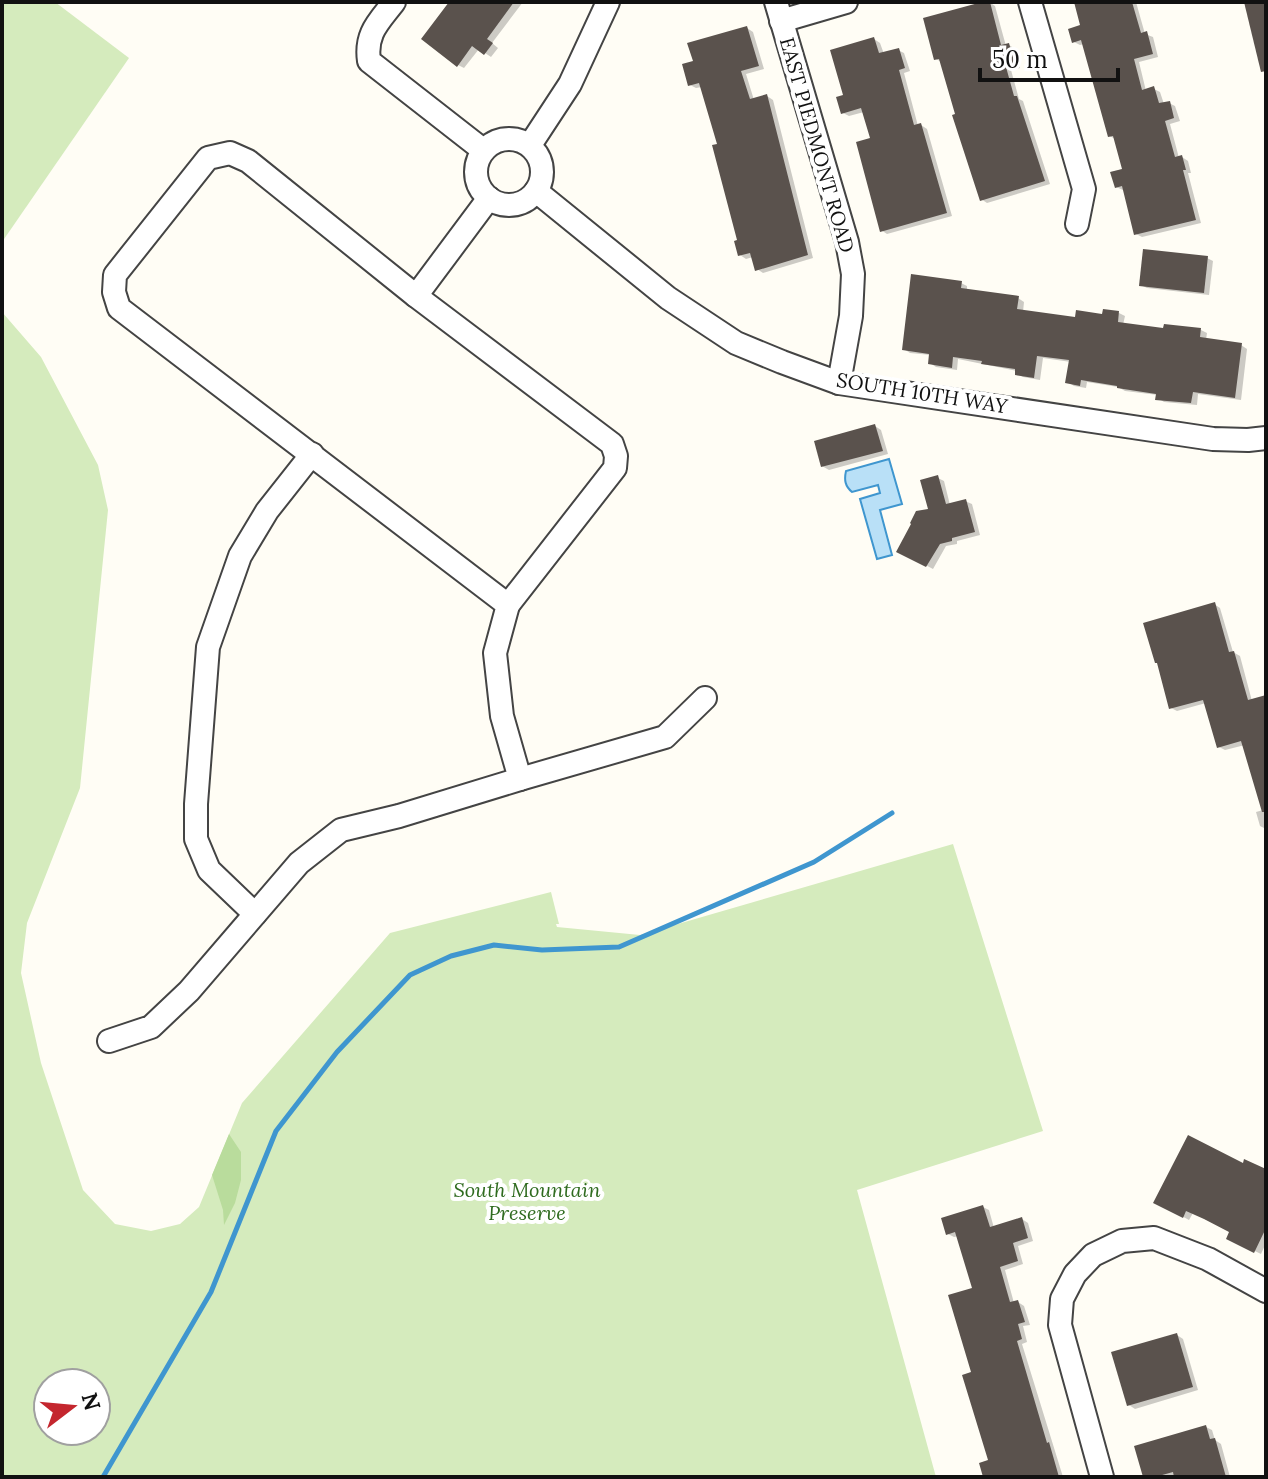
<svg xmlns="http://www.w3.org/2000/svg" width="1268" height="1479" font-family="Lora,serif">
  <rect width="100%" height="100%" fill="#fffdf5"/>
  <g fill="#d5ebbd" fill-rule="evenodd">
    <polygon points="2,2 55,2 129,58 2,242"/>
    <path d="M2,312L41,357L98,465L108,510L80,788L27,923L21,973L41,1063L83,1190L115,1224L151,1231L180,1224L199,1207L242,1103L390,933L551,892L559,924H556L557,927L640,935L953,844L1043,1131L857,1190L936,1477H2ZM48,1383H96V1431H48Z"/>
  </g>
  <polygon fill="#b9dc9c" points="229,1134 241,1152 241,1180 235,1203 224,1225 223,1210 212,1175"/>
  <path fill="#b9e0f7" stroke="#3f96cf" stroke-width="2" d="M889,459L902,504L880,510L892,555L877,559L860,499L880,493L878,485L852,492C845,486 844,480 846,471Z"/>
  <g fill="#0003">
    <polygon points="460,2 523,2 492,43 498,48 491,57 479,49 464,68 458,65"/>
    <polygon points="989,2 995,6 1006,46 1009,45 1015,49 1020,68 1011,70 1019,99 1023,101 1050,184 987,203 981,199 942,62 936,59"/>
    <polygon points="1076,2 1136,2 1145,34 1153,37 1158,57 1139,62 1146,91 1154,89 1160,92 1164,104 1169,103 1175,106 1180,121 1170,124 1179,158 1182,157 1188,161 1191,173 1188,173 1201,223 1142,237 1136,234 1125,190 1123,190 1116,187 1124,170 1116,139 1109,136 1084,44 1080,45 1074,42 1083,26"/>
    <polygon points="747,28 753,32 764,69 746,74 754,100 767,96 773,100 813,258 763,273 757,269 753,257 746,259 740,255 739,241 719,145 702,87 696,88 690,85 695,63"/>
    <polygon points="874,39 880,43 884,54 898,50 904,53 910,71 904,73 918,126 921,125 927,129 952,216 887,234 881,230 872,139 864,112 849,116 843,113 845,97"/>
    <polygon points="1207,258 1213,261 1209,295 1147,288 1141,285"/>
    <polygon points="961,283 967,286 967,291 1018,298 1024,302 1023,312 1077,319 1119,313 1125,316 1123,325 1165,330 1201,330 1207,333 1206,340 1241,345 1247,349 1241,400 1198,394 1197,405 1164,402 1158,398 1158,395 1125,391 1118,387 1087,382 1086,388 1074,386 1068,382 1071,362 1043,358 1040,380 1023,377 1017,374 1017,371 958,359 957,370 936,367 930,363 931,355 910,353 904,349"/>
    <polygon points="875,426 881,430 888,454 829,470 822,466"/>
    <polygon points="938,478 944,481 950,505 965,501 972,504 980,535 957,541 957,544 946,546 933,569 899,551 930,510"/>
    <polygon points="1214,604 1220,608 1233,652 1240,656 1252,701 1266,697 1266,829 1260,826 1256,812 1263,810 1245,745 1225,750 1219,747 1206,703 1177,711 1171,708"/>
    <polygon points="1244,1165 1266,1171 1266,1243 1261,1254 1228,1238 1231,1232 1193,1213 1189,1220 1156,1202"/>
    <polygon points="983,1207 989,1210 994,1228 1022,1219 1028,1223 1033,1241 1018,1246 1023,1264 1005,1270 1014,1303 1018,1302 1024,1306 1030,1325 1023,1326 1027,1342 1022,1344 1063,1477 985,1477 990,1461 974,1374 975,1289 959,1236 954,1237 948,1234"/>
    <polygon points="1177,1335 1183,1339 1198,1390 1135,1409 1129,1405"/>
    <polygon points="1206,1427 1212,1430 1215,1440 1221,1444 1230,1477 1145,1477"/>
  </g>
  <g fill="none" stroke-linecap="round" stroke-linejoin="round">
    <polyline stroke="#3f96cf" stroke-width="5" points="103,1477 211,1292 276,1131 337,1052 410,975 451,956 494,945 542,950 619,947 814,862 892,813"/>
  </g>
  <g fill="#5a524d">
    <polygon points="449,2 514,2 487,39 493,43 484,55 472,46 457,67 421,39"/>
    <polygon points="982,2 990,2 1001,45 1009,43 1015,65 1006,67 1014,96 1017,96 1045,181 980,201 952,115 955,114 939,59 934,60 923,18"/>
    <polygon points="1074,2 1132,2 1141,33 1147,31 1153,54 1134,59 1142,90 1154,86 1159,103 1170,101 1174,118 1165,121 1175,157 1182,155 1186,170 1183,170 1196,220 1134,235 1122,186 1115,188 1110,172 1122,169 1113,136 1108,137 1081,40 1072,43 1068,29 1080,25"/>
    <polygon points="1244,2 1266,2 1266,71 1261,72"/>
    <polygon points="747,26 759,66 741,71 750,99 767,94 808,255 755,271 750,253 738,256 734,241 737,240 712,145 717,144 699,83 688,86 682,64 693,61 687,43"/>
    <polygon points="874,37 879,53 899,48 905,68 899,70 914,125 921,123 947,213 880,232 856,142 870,138 861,108 841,114 836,97 843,95 830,50"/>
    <polygon points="1143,249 1208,256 1204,293 1139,286"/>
    <polygon points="911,274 962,281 961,288 1019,296 1017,309 1075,317 1076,310 1102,314 1103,309 1119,311 1118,322 1163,328 1164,324 1201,328 1200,337 1242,343 1235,398 1193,392 1191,403 1155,400 1156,394 1117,388 1117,386 1081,380 1080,386 1065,383 1069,360 1037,356 1034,378 1015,375 1015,369 981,364 982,361 953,357 952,368 928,364 929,354 902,350"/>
    <polygon points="875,424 883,451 821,467 814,441"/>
    <polygon points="938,475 946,504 966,499 975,532 952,538 952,541 940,544 926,567 896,552 911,524 910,523 916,511 928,509 920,480"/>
    <polygon points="1215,602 1229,652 1234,651 1248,700 1266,695 1266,812 1262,812 1241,741 1217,748 1203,700 1169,709 1157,663 1155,663 1143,623"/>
    <polygon points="1188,1135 1243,1163 1244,1159 1266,1169 1266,1228 1254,1253 1226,1239 1229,1232 1204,1219 1186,1211 1183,1218 1153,1203"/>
    <polygon points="983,1205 990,1227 1022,1217 1028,1238 1013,1243 1018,1261 1000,1267 1010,1302 1018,1300 1025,1322 1018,1324 1022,1339 1017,1341 1047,1443 1049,1442 1059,1477 983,1477 979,1463 988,1460 962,1375 971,1372 948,1295 972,1288 955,1232 946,1235 941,1218"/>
    <polygon points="1177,1333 1193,1387 1127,1406 1111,1352"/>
    <polygon points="1206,1425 1210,1439 1215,1438 1226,1477 1174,1477 1173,1472 1155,1477 1143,1477 1134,1446"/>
  </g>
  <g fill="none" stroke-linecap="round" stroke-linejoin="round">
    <g stroke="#444" stroke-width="26">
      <g id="street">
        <path d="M394,2C379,22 365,33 369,61L483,150"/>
        <polyline points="776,2 847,242 853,274 851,316 839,383"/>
        <polyline points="1030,2 1084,189 1077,224"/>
        <polyline points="781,21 846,2"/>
        <circle cx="509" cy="172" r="33"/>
        <polyline points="530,145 570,84 608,2"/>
        <polyline points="536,191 668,298 736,343 782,362 839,383 1213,439 1248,440 1266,438"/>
        <polyline points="416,296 612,444 616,456 615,468 508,605"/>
        <polyline points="520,779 665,737 705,698"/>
        <polyline points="255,914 209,870 196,839 196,804 208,647 240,556 267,511 312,454"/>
        <polyline points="109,1041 151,1027 189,991 299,863 341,830 399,816 520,779 502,716 495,653 508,605 119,308 114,292 115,275 208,158 230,153 248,161 416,296 489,198"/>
        <polyline points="1102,1477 1060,1325 1062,1299 1075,1274 1093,1255 1122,1241 1154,1238 1208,1259 1266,1291"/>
      </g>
    </g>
    <use href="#street" stroke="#fff" stroke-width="22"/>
  </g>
  <g text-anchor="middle" stroke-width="8" stroke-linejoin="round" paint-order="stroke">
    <g font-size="20" fill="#111" stroke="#fff">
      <text transform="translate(817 145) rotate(74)" y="7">EAST PIEDMONT ROAD</text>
      <text transform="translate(922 393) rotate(9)" y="7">SOUTH 10TH WAY</text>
    </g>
    <g font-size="20" font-style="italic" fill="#2f6b1f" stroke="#fff">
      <text x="527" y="1197">South Mountain<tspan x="527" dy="23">Preserve</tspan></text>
    </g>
  </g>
  <rect width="1268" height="1479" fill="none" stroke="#111111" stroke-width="8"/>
  <g transform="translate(72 1407) rotate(74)"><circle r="38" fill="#ffffff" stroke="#a0a0a0" stroke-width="2"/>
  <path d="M0-6L14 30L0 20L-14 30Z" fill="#c4262e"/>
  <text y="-12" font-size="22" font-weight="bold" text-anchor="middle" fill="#111111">N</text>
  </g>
  <path d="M980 68v12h138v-12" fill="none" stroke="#111111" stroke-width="4"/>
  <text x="992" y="68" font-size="24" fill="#111111" stroke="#ffffff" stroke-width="6" paint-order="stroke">50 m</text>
</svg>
